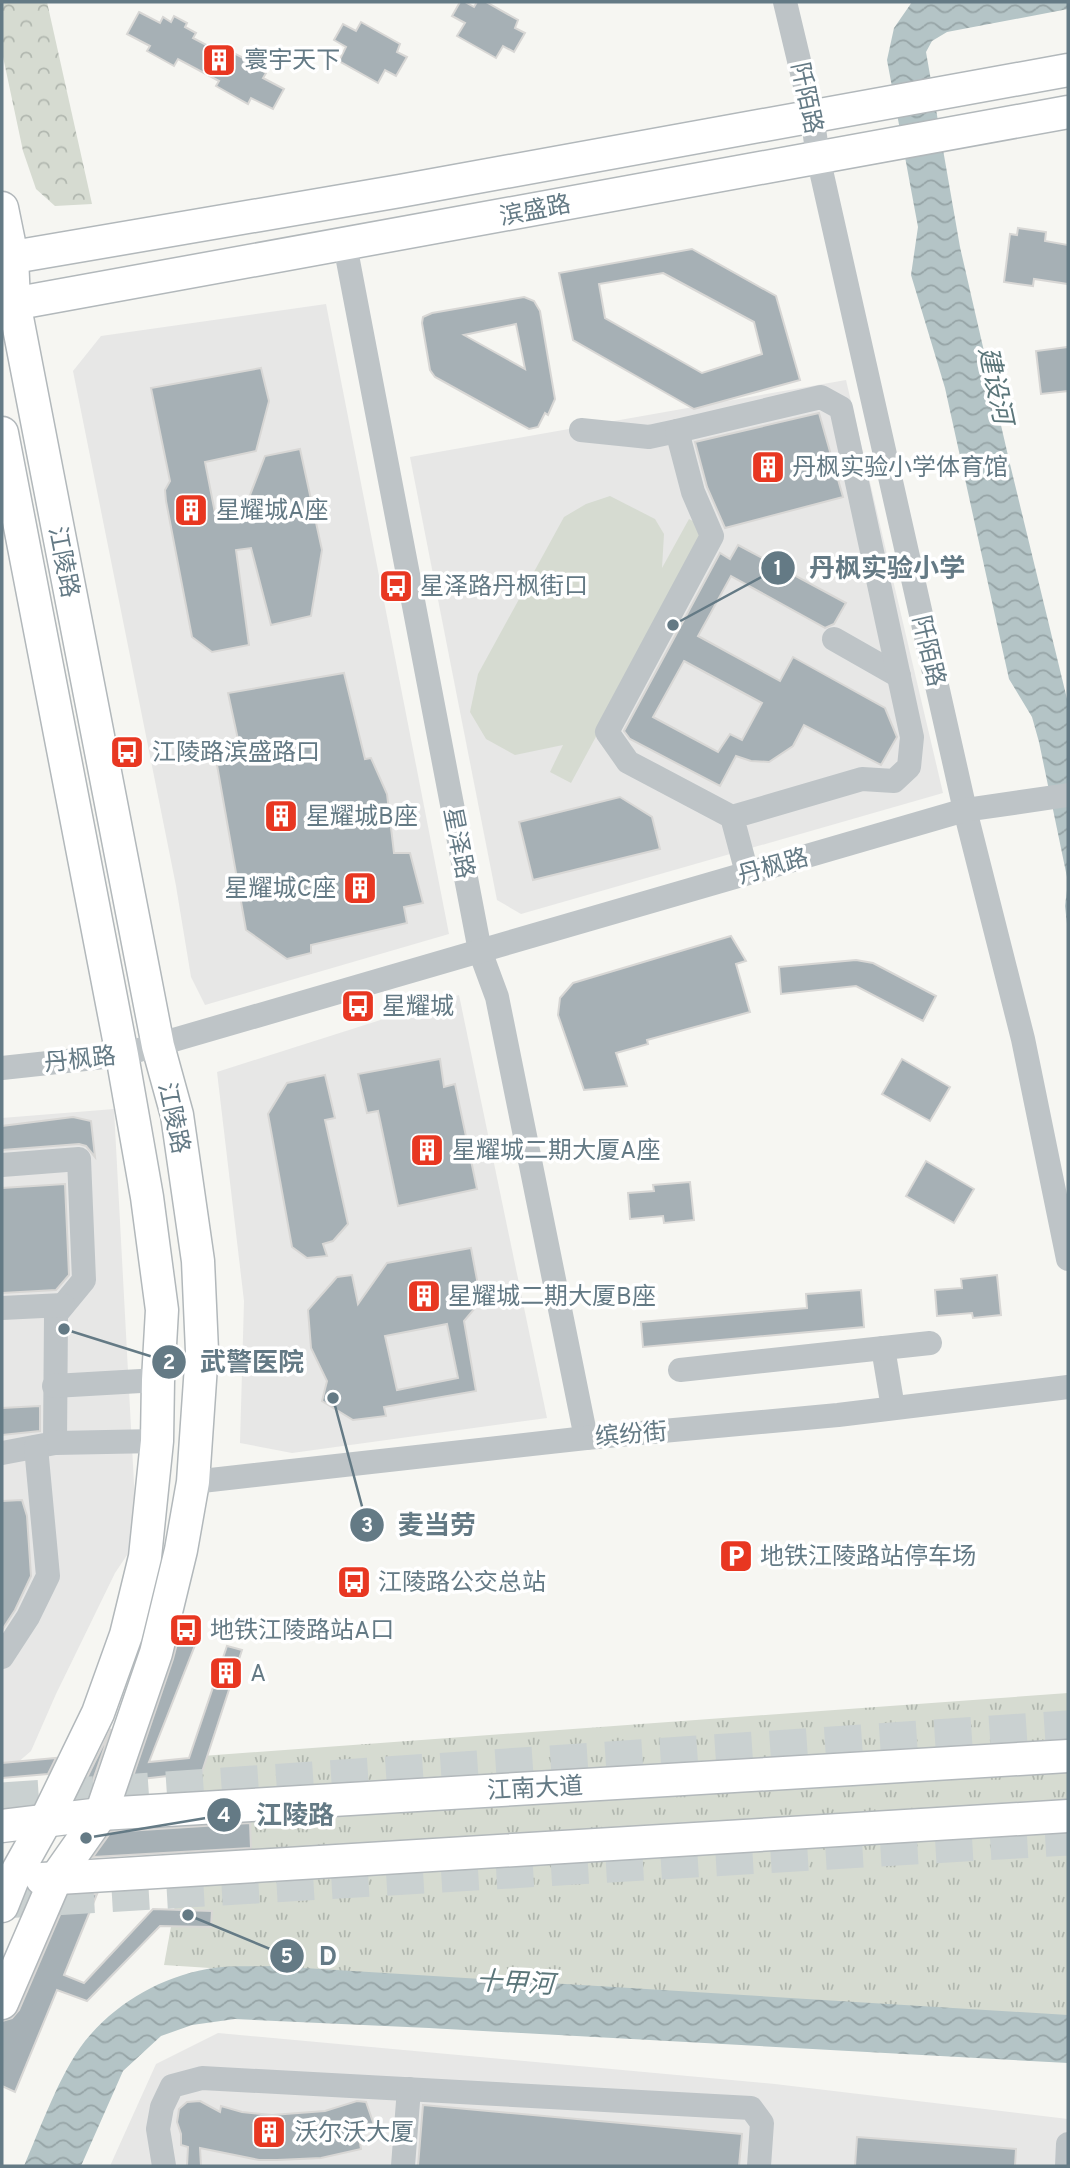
<svg xmlns="http://www.w3.org/2000/svg" width="1070" height="2168" font-family="Overpass,'Noto Sans SC',sans-serif">
  <defs>
    <pattern id="grass-tufts" width="24" height="20" patternUnits="userSpaceOnUse" patternTransform="scale(1.75)"><rect width="24" height="20" fill="#d6dbd1"/><path d="M3 7l-1-3M5 7V3M7 7l1-3M15 17l-1-3M17 17v-4M19 17l1-3" fill="none" stroke="#b1b7af"/></pattern>
    <pattern id="park-crowns" width="20" height="18" patternUnits="userSpaceOnUse" patternTransform="scale(1.75)"><rect width="20" height="18" fill="#d6dbd1"/><path d="M2 6a3 3 0 1 1 6 0M12 15a3 3 0 1 1 6 0" fill="none" stroke="#b1b7af"/></pattern>
    <pattern id="water-waves" width="16" height="10" patternUnits="userSpaceOnUse" patternTransform="scale(1.75)"><rect width="16" height="10" fill="#b4c4c6"/><path d="M0 5q4-4 8 0t8 0" fill="none" stroke="#96a4a6"/></pattern>
  </defs>
  <rect width="100%" height="100%" fill="#f6f6f2"/>
  <g fill="#e7e7e6">
    <polygon points="326,304 449,934 205,1005 191,977 176,886 73,371 101,336"/>
    <polygon points="846,380 943,793 521,914 497,900 410,457"/>
    <polygon points="459,995 547,1418 292,1453 240,1443 244,1301 217,1072"/>
    <polygon points="114,1109 137,1540 115,1573 56,1694 31,1751 2,1776 2,1118"/>
    <polygon points="218,2033 775,2084 1068,2119 1068,2166 110,2166 156,2064"/>
  </g>
  <polygon fill="url(#grass-tufts)" points="1068,1693 1068,2025 164,1965 202,1756"/>
  <polygon fill="url(#park-crowns)" points="2,2 47,2 92,204 55,206 36,189 23,151 2,52"/>
  <polygon fill="#d6dbd1" points="610,496 655,519 664,534 662,568 689,519 708,529 571,783 550,772 563,745 515,755 486,739 470,712 478,674 564,517 586,504"/>
  <g fill="url(#water-waves)">
    <polygon points="912,2 1068,2 1068,9 947,32 932,41 926,52 960,247 1009,460 1068,703 1068,933 1065,906 1068,882 1039,742 1032,717 1009,679 945,388 911,275 918,227 887,60 894,28"/>
    <path d="M272,1966L1068,2015V2063L429,2028L235,2019L192,2025L161,2036L123,2071L81,2166H24C40,2129 60,2073 85,2041C116,2003 159,1978 207,1969C228,1965 251,1967 272,1966Z"/>
  </g>
  <g fill="#a6b0b5" stroke="#d8d7d5" stroke-width="2" fill-rule="evenodd">
    <polygon points="460,2 465,2 474,7 477,2 486,2 518,20 515,28 525,33 514,52 503,46 496,58 457,36 465,23 452,16"/>
    <polygon points="139,12 160,23 163,17 171,22 174,16 187,23 185,27 196,33 193,38 229,57 232,52 243,58 246,54 260,62 257,68 266,73 263,78 284,89 273,109 251,98 248,104 216,86 219,81 178,59 174,66 147,51 150,46 127,34"/>
    <polygon points="361,22 400,44 397,52 407,57 396,76 385,70 378,83 339,61 346,47 334,40 343,24 356,31"/>
    <polygon points="1018,228 1046,232 1045,241 1068,245 1068,284 1034,279 1033,286 1004,282 1010,234 1017,235"/>
    <path d="M692,249L776,296L800,380L694,409L573,340L559,273ZM663,273L754,322L762,354L702,373L605,318L599,284Z"/>
    <path d="M524,297L534,301L540,311L555,399L548,415L545,413L538,427L529,429L435,377L430,370L422,323L423,317L432,313ZM516,324L525,369L464,335Z"/>
    <polygon points="1068,347 1068,391 1041,394 1036,351"/>
    <polygon points="261,368 269,401 256,451 205,462 215,513 245,508 265,456 300,449 322,550 311,616 271,625 251,548 236,550 249,645 212,652 192,637 166,501 165,490 170,481 151,388"/>
    <polygon points="819,413 843,497 725,528 707,487 695,442"/>
    <path d="M738,545L846,603L834,624L825,628L731,576L698,636L780,681L793,657L885,708L897,737L881,765L804,725L793,746L769,762L751,761L736,756L720,786L630,739L624,731L720,553L730,559ZM684,661L762,703L742,740L730,734L718,752L653,717Z"/>
    <polygon points="344,673 365,759 371,758 387,794 394,853 410,853 423,903 404,907 407,923 311,945 311,953 287,959 246,930 217,765 242,758 228,693"/>
    <polygon points="620,797 652,817 660,849 533,880 519,822"/>
    <polygon points="731,936 746,961 736,964 750,1012 647,1040 648,1044 616,1053 627,1086 584,1090 558,1015 560,998 573,983"/>
    <polygon points="856,960 873,963 936,996 923,1021 856,986 781,994 779,967"/>
    <polygon points="440,1059 444,1087 455,1084 477,1189 398,1206 378,1111 367,1113 358,1074"/>
    <polygon points="902,1059 950,1087 930,1121 882,1094"/>
    <polygon points="325,1075 335,1118 325,1120 348,1224 333,1241 323,1244 327,1256 307,1258 292,1247 268,1114 287,1083"/>
    <polygon points="73,1117 91,1121 95,1157 86,1146 79,1144 2,1150 2,1126"/>
    <polygon points="926,1161 974,1189 954,1223 906,1196"/>
    <polygon points="690,1182 694,1220 664,1223 663,1216 630,1219 628,1193 654,1191 653,1185"/>
    <polygon points="65,1184 69,1275 56,1290 2,1293 2,1188"/>
    <path d="M471,1248L481,1301L464,1321L476,1391L384,1407L386,1416L353,1420L322,1401L327,1381L311,1348L308,1310L337,1277L352,1275L358,1304L387,1263ZM447,1324L458,1378L397,1390L385,1336Z"/>
    <polygon points="997,1275 1001,1315 973,1318 972,1313 937,1316 935,1290 962,1288 961,1279"/>
    <polygon points="861,1290 864,1327 643,1347 641,1322 807,1308 806,1294"/>
    <polygon points="40,1406 40,1431 2,1435 2,1408"/>
    <polygon points="22,1500 27,1516 31,1576 15,1610 2,1630 2,1501"/>
    <polygon points="181,1628 199,1635 149,1762 189,1758 227,1646 242,1650 202,1772 142,1779 136,1793 127,1794 173,1659"/>
    <polygon points="111,1729 87,1797 77,1798"/>
    <polygon points="56,1758 48,1774 2,1778 2,1763"/>
    <polygon points="250,1823 251,1848 93,1857 111,1832"/>
    <polygon points="97,1894 64,1975 84,1983 153,1909 212,1911 211,1927 160,1926 87,2001 57,1990 15,2092 2,2086 2,2021 12,2018 19,2010 68,1896"/>
    <polygon points="200,2101 220,2112 221,2106 242,2112 272,2115 325,2111 357,2101 366,2102 374,2125 358,2130 361,2149 321,2158 277,2160 259,2160 200,2148 201,2166 187,2166 188,2147 181,2145 181,2134 177,2122 179,2109 187,2102"/>
    <polygon points="423,2105 742,2134 739,2166 418,2166"/>
    <polygon points="857,2137 1016,2149 1015,2166 855,2166"/>
  </g>
  <g fill="none" stroke-linecap="round" stroke-linejoin="round">
    <g stroke="#cad1d1" stroke-width="37" stroke-dasharray="37 18" stroke-linecap="butt">
      <polyline points="2,1801 1068,1729"/>
      <polyline points="2,1900 1068,1837"/>
    </g>
    <g stroke="#b2b8bb" stroke-width="35">
      <g id="major">
        <polyline points="2,208 12,257 14,302 158,1046 177,1115 198,1261 202,1351 193,1482 181,1550 156,1653 101,1814 56,1878 2,2003"/>
        <polyline points="2,259 400,191 1068,70"/>
        <polyline points="2,306 1068,112"/>
        <polyline points="2,433 122,1055 147,1197 162,1310 158,1380 157,1441 145,1557 126,1635 98,1713 45,1822 12,1881 2,1906"/>
        <polyline points="2,1826 101,1814 1068,1756"/>
        <polyline points="42,1879 1068,1816"/>
      </g>
    </g>
    <g stroke="#bec4c7" stroke-width="24">
      <polyline points="785,2 812,115 818,157 965,810 1023,1039 1068,1259"/>
      <polyline points="345,245 480,951 497,997 586,1438"/>
      <polyline points="581,430 649,437 677,431"/>
      <polyline points="834,639 899,676"/>
      <polyline points="732,817 628,762 607,732 712,536 693,492 677,431 821,397 841,408 912,737 909,767 894,781 862,779 732,817 747,873"/>
      <polyline points="2,1068 122,1055 965,810 1068,795"/>
      <polyline points="2,1165 79,1159 84,1280 56,1314 55,1443 2,1453"/>
      <polyline points="2,1308 63,1305"/>
      <polyline points="883,1348 893,1408"/>
      <polyline points="680,1370 930,1343"/>
      <polyline points="54,1386 158,1380"/>
      <polyline points="55,1443 157,1441"/>
      <polyline points="193,1482 586,1438 838,1415 1068,1387"/>
      <polyline points="2,1657 28,1617 48,1576 36,1447"/>
      <polyline points="164,2166 158,2129 162,2107 172,2086 202,2078 751,2108 762,2123 759,2166"/>
      <polyline points="403,2166 409,2089"/>
      <polyline points="1067,2166 1068,2144"/>
    </g>
    <use href="#major" stroke="#fff" stroke-width="32"/>
  </g>
  <defs>
    <g id="building-square" transform="scale(1.75)"><rect x="-9" y="-9" width="18" height="18" rx="4" fill="#e83721" stroke="#fff"/><path d="M-4-6H4V6H1V3H-1V6H-4ZM-2.5-4.3h1.7v1.8h-1.7ZM.8-4.3h1.7v1.8H.8ZM-2.5-1h1.7V.8h-1.7ZM.8-1h1.7V.8H.8Z" fill="#fff"/></g>
    <g id="bus-square" transform="scale(1.75)"><rect x="-9" y="-9" width="18" height="18" rx="4" fill="#e83721" stroke="#fff"/><path d="M-5-6H5V4H4V6H2V4H-2V6H-4V4H-5ZM-3.5-4V0h7V-4ZM-3.5 1.2v1.5H-2V1.2ZM2 1.2v1.5H3.5V1.2Z" fill="#fff"/></g>
    <g id="parking-square" transform="scale(1.75)"><rect x="-9" y="-9" width="18" height="18" rx="4" fill="#e83721" stroke="#fff"/><path d="M-3.5-5.5H1a3.5 3.5 0 0 1 0 7H-1V5.5H-3.5ZM-1-3.4V-.6H.8a1.4 1.4 0 0 0 0-2.8Z" fill="#fff"/></g>
  </defs>
  <g fill-rule="evenodd">
    <use href="#building-square" x="219" y="60"/>
    <use href="#building-square" x="768" y="467"/>
    <use href="#building-square" x="191" y="510"/>
    <use href="#bus-square" x="396" y="586"/>
    <use href="#bus-square" x="127" y="752"/>
    <use href="#building-square" x="281" y="816"/>
    <use href="#building-square" x="360" y="888"/>
    <use href="#bus-square" x="358" y="1006"/>
    <use href="#building-square" x="427" y="1150"/>
    <use href="#building-square" x="424" y="1296"/>
    <use href="#parking-square" x="736" y="1556"/>
    <use href="#bus-square" x="354" y="1582"/>
    <use href="#bus-square" x="186" y="1630"/>
    <use href="#building-square" x="226" y="1673"/>
    <use href="#building-square" x="269" y="2132"/>
  </g>
  <g text-anchor="middle" stroke-width="7" stroke-linejoin="round" paint-order="stroke">
    <g font-size="24" fill="#647a85" stroke="#fff" text-anchor="start">
      <text x="244" y="68">寰宇天下</text>
      <text x="792" y="475">丹枫实验小学体育馆</text>
      <text x="216" y="518">星耀城A座</text>
      <text x="420" y="594">星泽路丹枫街口</text>
      <text x="152" y="760">江陵路滨盛路口</text>
      <text x="306" y="824">星耀城B座</text>
      <text x="336" y="896" text-anchor="end">星耀城C座</text>
      <text x="382" y="1014">星耀城</text>
      <text x="452" y="1158">星耀城二期大厦A座</text>
      <text x="448" y="1304">星耀城二期大厦B座</text>
      <text x="760" y="1564">地铁江陵路站停车场</text>
      <text x="378" y="1590">江陵路公交总站</text>
      <text x="210" y="1638">地铁江陵路站A口</text>
      <text x="250" y="1681">A</text>
      <text x="294" y="2140">沃尔沃大厦</text>
    </g>
    <g font-size="24" fill="#647a85" stroke="#fff">
      <text transform="translate(807 98) rotate(78)" y="8">阡陌路</text>
      <text transform="translate(535 210) rotate(-11)" y="8">滨盛路</text>
      <text transform="translate(64 562) rotate(79)" y="8">江陵路</text>
      <text transform="translate(929 651) rotate(77)" y="8">阡陌路</text>
      <text transform="translate(459 843) rotate(79)" y="8">星泽路</text>
      <text transform="translate(773 866) rotate(-16)" y="8">丹枫路</text>
      <text transform="translate(80 1059) rotate(-6)" y="8">丹枫路</text>
      <text transform="translate(174 1118) rotate(78)" y="8">江陵路</text>
      <text transform="translate(631 1434) rotate(-5)" y="8">缤纷街</text>
      <text transform="translate(535 1788) rotate(-3)" y="8">江南大道</text>
    </g>
    <g font-size="26" font-style="italic" fill="#5b767a" stroke="#fff">
      <text transform="translate(996 385) rotate(78)" y="9">建设河</text>
      <text transform="translate(515 1982) rotate(3)" y="9">十甲河</text>
    </g>
  </g>
  <path fill="none" stroke="#647a85" stroke-width="2.5" d="M673 625L778 568M64 1329L169 1362M333 1398L367 1525M86 1838L224 1815M188 1915L287 1956"/>
  <g fill="#647a85" stroke="#fff" stroke-width="2.5">
    <circle cx="673" cy="625" r="7"/>
    <circle cx="64" cy="1329" r="7"/>
    <circle cx="333" cy="1398" r="7"/>
    <circle cx="86" cy="1838" r="7"/>
    <circle cx="188" cy="1915" r="7"/>
    <circle cx="778" cy="568" r="18"/>
    <circle cx="169" cy="1362" r="18"/>
    <circle cx="367" cy="1525" r="18"/>
    <circle cx="224" cy="1815" r="18"/>
    <circle cx="287" cy="1956" r="18"/>
  </g>
  <g font-size="21" text-anchor="middle" font-weight="bold" fill="#fff">
    <text x="778" y="575">1</text>
    <text x="169" y="1369">2</text>
    <text x="367" y="1532">3</text>
    <text x="224" y="1822">4</text>
    <text x="287" y="1963">5</text>
  </g>
  <g font-size="26" text-anchor="middle" font-weight="bold" fill="#647a85" stroke="#fff" stroke-width="7" stroke-linejoin="round" paint-order="stroke">
    <text x="887" y="577">丹枫实验小学</text>
    <text x="252" y="1371">武警医院</text>
    <text x="437" y="1534">麦当劳</text>
    <text x="295" y="1824">江陵路</text>
    <text x="328" y="1965">D</text>
  </g>
  <rect width="1070" height="2168" fill="none" stroke="#647a85" stroke-width="7"/>
</svg>
